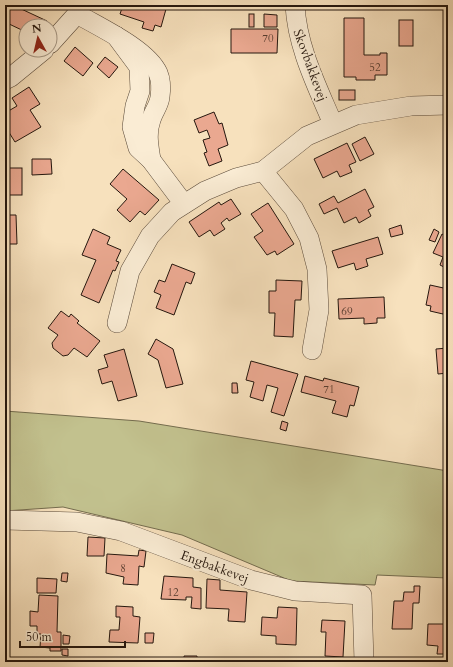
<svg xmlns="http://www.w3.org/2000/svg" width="453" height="667" font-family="Cardo,serif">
  <rect width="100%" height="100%" fill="#f7e1bd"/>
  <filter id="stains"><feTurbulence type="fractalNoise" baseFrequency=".005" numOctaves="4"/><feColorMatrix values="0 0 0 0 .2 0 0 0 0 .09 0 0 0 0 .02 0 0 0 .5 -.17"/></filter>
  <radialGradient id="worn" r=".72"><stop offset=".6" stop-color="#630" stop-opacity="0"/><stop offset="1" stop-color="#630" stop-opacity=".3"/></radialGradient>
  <polygon fill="#c2c18e" stroke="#746c4e" points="5,411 139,421 448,471 448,578 377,575 375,585 291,581 182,535 63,507 5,511"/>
  <g fill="#eaa890" stroke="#25170e">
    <polygon points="5,5 18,5 17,7 47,21 45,26 26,26 26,32 7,23 8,21 5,19"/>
    <polygon points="123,5 154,5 166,9 161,27 155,25 153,31 142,28 144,22 120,14"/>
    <rect x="249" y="14" width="5" height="13"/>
    <polygon points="264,14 277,15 277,27 264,27"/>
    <polygon points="344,18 364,18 364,55 380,55 380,53 387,53 387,75 375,75 375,80 356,80 356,77 344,77"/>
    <rect x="399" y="20" width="14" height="26"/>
    <polygon points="231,29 278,29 277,53 231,53"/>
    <polygon points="75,47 93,63 83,76 64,61"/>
    <polygon points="105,57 118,67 109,78 97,67"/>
    <polygon points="29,87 40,104 30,110 41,127 15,142 5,126 5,113 17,106 12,98"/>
    <rect x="339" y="90" width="16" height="10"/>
    <polygon points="214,112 219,124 222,123 228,145 218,149 222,161 209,166 204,153 207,152 203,140 210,138 207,130 199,133 194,120"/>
    <polygon points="365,137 374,154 360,161 352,144"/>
    <polygon points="347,143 356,162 349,165 352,172 340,177 337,171 323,178 314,159"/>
    <polygon points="32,159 51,159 52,174 32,175"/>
    <rect x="5" y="168" width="17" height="27"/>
    <polygon points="123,169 159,200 145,215 140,211 130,222 117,210 127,199 110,184"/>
    <polygon points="365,189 374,207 368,210 371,216 359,223 356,217 344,223 337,208 324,214 319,204 334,196 338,203"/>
    <polygon points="231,199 241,214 229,221 227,218 221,223 225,229 214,236 210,230 199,237 189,222 219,202 221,205"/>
    <polygon points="268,203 294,244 277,255 275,251 267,255 254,237 263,231 251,214"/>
    <polygon points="5,215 16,215 17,244 6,244 7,254 5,254"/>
    <polygon points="401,225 403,234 391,237 389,229"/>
    <polygon points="93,229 110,237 107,244 121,250 116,261 119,262 115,271 113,270 99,303 81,295 96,260 82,255"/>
    <polygon points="434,229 439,232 435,242 429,240"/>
    <polygon points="442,234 448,237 448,269 440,265 443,257 433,253"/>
    <polygon points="378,237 383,254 366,259 368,266 356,270 354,263 338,268 332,251"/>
    <polygon points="172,264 195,273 191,284 186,282 174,315 156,308 161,295 154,292 159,280 165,282"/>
    <polygon points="276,280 302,281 301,300 295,300 293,337 274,336 275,313 269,313 269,291 276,291"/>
    <polygon points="5,283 8,283 5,302"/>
    <polygon points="430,285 448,289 448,310 445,309 443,314 430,311 431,306 426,305"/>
    <polygon points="384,297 385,318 377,318 377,323 364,324 364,318 339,319 338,299"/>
    <polygon points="61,311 69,317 71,314 79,321 77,323 100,341 87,357 74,348 68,355 63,356 53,348 52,343 58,335 48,328"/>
    <polygon points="156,339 173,349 183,384 166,388 158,360 148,354"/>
    <polygon points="448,348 448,373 438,374 436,349"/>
    <polygon points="124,349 137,396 118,401 112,381 102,384 98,370 108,367 104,355"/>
    <polygon points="251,361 298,374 284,416 271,412 278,388 267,385 263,401 250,397 254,382 246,380"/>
    <polygon points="305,376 323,381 324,378 359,387 354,406 350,405 347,417 332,413 336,401 301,392"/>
    <polygon points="232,383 237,383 238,393 232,393"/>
    <polygon points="282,421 288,423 286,431 280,429"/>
    <polygon points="88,537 105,538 104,556 87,556"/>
    <polygon points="139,550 146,551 144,567 139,566 138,585 123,584 124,577 106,573 107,554 138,556"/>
    <polygon points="62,573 68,573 67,582 61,581"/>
    <polygon points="164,576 193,578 193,587 201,588 201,609 191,608 192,597 186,597 186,600 161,599"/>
    <polygon points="37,578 57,579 56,593 37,593"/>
    <polygon points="207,579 220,580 220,590 247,592 245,622 228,621 229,609 206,608"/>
    <polygon points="414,586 420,586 419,603 413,603 412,629 392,629 394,601 403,601 404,592 414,592"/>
    <polygon points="39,595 58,596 57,632 61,632 61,651 50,651 50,648 40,647 41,634 37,634 37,626 30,626 30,611 38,612"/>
    <polygon points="116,606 133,607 133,616 140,617 138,643 109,642 110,630 119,630 120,617 116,617"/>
    <polygon points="278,607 297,608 296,645 276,644 276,636 261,635 262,617 277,618"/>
    <polygon points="322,620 345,621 343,657 325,656 326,632 321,632"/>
    <polygon points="428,624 448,624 448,654 437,654 438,646 427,645"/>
    <polygon points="145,633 154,633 153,643 145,643"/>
    <polygon points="63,635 70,636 69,644 63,644"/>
    <polygon points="62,649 68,649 68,656 62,655"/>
    <polygon points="184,656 197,656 197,661 184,660"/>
    <polygon points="55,658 63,658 63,661 68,662 52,662 55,661"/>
    <polygon points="327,660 349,661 349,662 327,662"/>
  </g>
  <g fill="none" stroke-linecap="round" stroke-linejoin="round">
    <g stroke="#5a4a3a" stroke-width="20">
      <g id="minor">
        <path d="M295,5C297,47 317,86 333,124"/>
        <path d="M77,14C99,27 147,49 158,73C161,80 161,90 160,97C159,106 153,112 151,120C146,133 149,146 151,160"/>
        <polyline points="116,36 139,67 140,91 135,106 132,127 138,148 151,160 184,204"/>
        <polyline points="50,44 77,14 80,5"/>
        <polyline points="5,80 11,77 44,50"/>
        <polyline points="263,171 294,209 309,238 317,269 319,310 312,350"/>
        <polyline points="117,323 130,271 150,236 172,212 205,191 236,178 263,171 307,136 356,115 411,106 448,105"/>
        <polyline points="5,520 77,522 121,531 251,580 295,591 362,595 364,662"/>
      </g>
    </g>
    <use href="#minor" stroke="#faecd4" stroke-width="19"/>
  </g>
  <g text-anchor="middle" stroke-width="4" stroke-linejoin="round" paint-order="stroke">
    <g font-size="11" fill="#563b2e">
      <text x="268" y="42">70</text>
      <text x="375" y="71">52</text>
      <text x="347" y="315">69</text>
      <text x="329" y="393">71</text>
      <text x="123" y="572">8</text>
      <text x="173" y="596">12</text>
    </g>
    <g font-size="13" fill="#25170e" stroke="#faecd4">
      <text transform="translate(311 65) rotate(70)" y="5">Skovbakkevej</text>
      <text transform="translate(215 566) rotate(20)" y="5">Engbakkevej</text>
    </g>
  </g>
  <rect width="453" height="667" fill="none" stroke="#f7e1bd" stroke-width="20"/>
  <rect x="6" y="6" width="441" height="655" fill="none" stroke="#25170e" stroke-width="2"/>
  <rect x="10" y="10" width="433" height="647" fill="none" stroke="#25170e"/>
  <g transform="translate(38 38) rotate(352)"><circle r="19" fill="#faecd4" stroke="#a59785"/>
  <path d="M0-3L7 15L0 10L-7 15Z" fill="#8f2418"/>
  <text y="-6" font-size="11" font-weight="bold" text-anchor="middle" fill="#25170e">N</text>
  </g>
  <path d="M20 641v6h105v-6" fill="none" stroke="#25170e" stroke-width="2"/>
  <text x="26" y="641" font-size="12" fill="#25170e" stroke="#faecd4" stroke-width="3" paint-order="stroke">50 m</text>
  <rect width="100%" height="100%" filter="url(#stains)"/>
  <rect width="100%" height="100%" fill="url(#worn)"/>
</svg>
